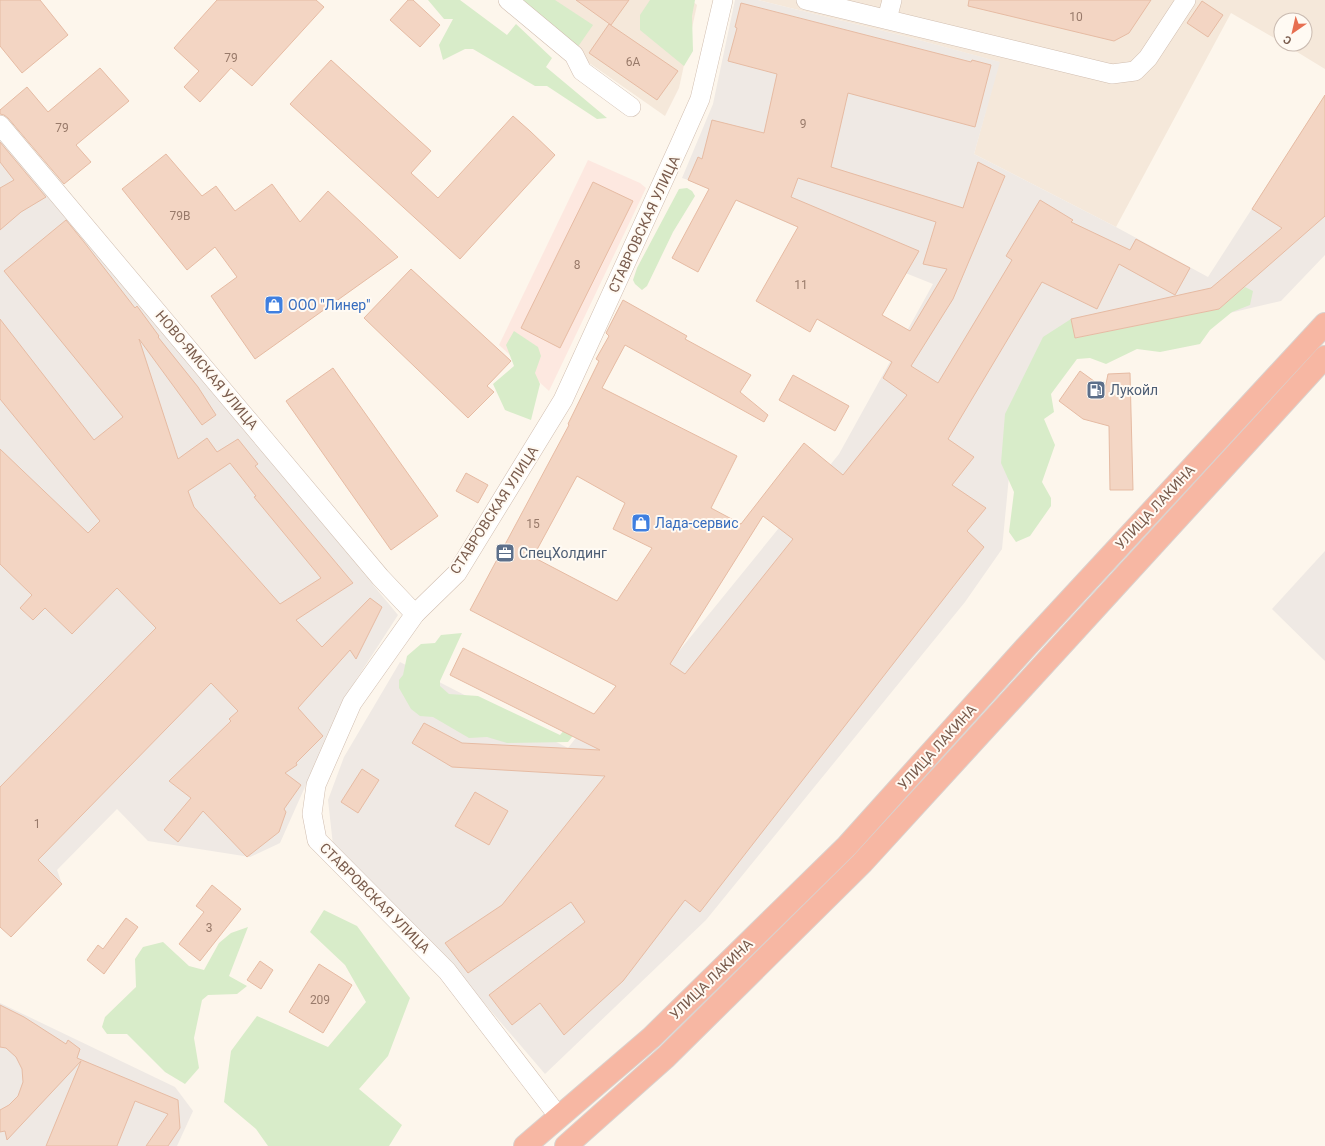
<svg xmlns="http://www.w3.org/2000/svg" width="1325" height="1146" font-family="Roboto,sans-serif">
  <rect width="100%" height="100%" fill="#fdf6ec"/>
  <g fill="#f5e8da">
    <polygon points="515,0 691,0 697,5 679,88 665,116 585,60"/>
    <polygon points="758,0 1325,0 1325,69 1284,44 1305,44 1305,20 1281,20 1281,42 1231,13 1116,227 974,154 999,62 908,37"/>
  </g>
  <polygon fill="#fde8e0" points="588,160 640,183 646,188 549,391 499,345"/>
  <g fill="#efe9e4">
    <polygon points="735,0 758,0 908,37 1000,62 974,154 1116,227 1208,277 1325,95 1325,255 1281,301 1048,356 1015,414 1002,549 965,602 706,920 545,1074 431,941 333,845 328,800 344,757 400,662 568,748 636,660 675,656 839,454 933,284 873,260 688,180 682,178 713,104"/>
    <polygon points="0,133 398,615 345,697 280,843 250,857 148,841 117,809 57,870 62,884 11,937 0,927"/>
    <polygon points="1325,551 1325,661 1272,609"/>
    <polygon points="0,1003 175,1087 193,1111 177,1146 0,1146"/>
  </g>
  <g fill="#d8ecc9">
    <polygon points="428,0 460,0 507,35 516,24 552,58 546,67 607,118 597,119 547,86 535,86 473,49 465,49 443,60 439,45 453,19 444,19"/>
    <polygon points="520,0 555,0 593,25 575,51"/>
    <polygon points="650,0 695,0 692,16 693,51 684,66 640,30 640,15"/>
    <polygon points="687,188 692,191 695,196 673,232 647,286 642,290 635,284 633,280 637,268 679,189"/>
    <polygon points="1245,287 1253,291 1250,305 1232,312 1210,330 1200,344 1160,352 1137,349 1106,364 1090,358 1077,359 1051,394 1054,412 1044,419 1055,445 1042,482 1051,498 1051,506 1030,536 1016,542 1009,532 1014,492 1001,463 1005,414 1043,337 1071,319 1076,338 1219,309"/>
    <polygon points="514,331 538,347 541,356 535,373 540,384 531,420 505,410 493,384 514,366 506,345"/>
    <polygon points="462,633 440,681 440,686 449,694 478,696 560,735 578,714 589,715 568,742 507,743 487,737 469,738 433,717 420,716 411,709 399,688 399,680 403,675 407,656 421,644 435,643 441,635"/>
    <polygon points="324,910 357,926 410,998 388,1056 359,1089 402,1125 389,1146 268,1146 256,1129 224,1102 231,1051 257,1016 328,1047 366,1002 345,965 310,932"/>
    <polygon points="248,927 229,976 247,986 237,994 208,995 202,1000 194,1038 199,1068 185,1084 165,1072 127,1034 107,1034 102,1027 105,1017 136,987 135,959 143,947 163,942 189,966 204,970 219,943 231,933"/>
  </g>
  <g fill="#f3d5c3" stroke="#e6bba3" fill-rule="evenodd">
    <polygon points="0,0 40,0 68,35 22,73 0,46"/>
    <polygon points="217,0 316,0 324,7 252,86 231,68 200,102 184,87 199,71 174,48"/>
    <polygon points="408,0 413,0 440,25 420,47 390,20"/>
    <polygon points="576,0 629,0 611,25"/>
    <polygon points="969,0 1151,0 1129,33 1114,41 968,6"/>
    <polygon points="1202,1 1223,15 1208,37 1187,23"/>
    <path d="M741,3L971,62L972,60L991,65L975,127L848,93L831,167L963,208L978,162L1005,176L953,299L911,366L938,383L1012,260L1006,256L1040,200L1073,220L1071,222L1130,250L1136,239L1190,268L1175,295L1119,264L1097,309L1042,282L948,439L974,457L952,485L986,508L967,531L984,547L700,912L685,900L623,981L564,1035L540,1003L512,1025L489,995L585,922L571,902L468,973L445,943L502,905L605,776L452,767L412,743L424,723L462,743L600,750L450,675L463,648L594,714L616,686L470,610L569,425L568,424L599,361L596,359L609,336L606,333L623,300L687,336L685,339L751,375L740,392L768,415L764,422L625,345L602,388L737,456L711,508L741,524L804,443L843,475L907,395L883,378L892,362L817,319L810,332L756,301L798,227L736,200L698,272L672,258L709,189L688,180L698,157L702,159L712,120L764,133L777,74L728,61L737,28L735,27ZM798,178L936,222L923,264L947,269L910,331L882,315L919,251L791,197ZM577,476L625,503L613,529L652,548L617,601L533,557ZM763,516L793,539L685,674L670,664Z"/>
    <polygon points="609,24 678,71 657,100 589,53"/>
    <polygon points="331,60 431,151 411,173 438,198 513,116 530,131 555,155 460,259 290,104"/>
    <polygon points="100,68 129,101 76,145 91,162 64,184 8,118 4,115 0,114 0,110 27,87 48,112"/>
    <polygon points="1325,95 1325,216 1219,309 1075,338 1071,319 1211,288 1282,228 1252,209"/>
    <polygon points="0,142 46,197 21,212 0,230 0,188 14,180 0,162"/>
    <polygon points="166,154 202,196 216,186 235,211 272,184 300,222 328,191 398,257 255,359 211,296 237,277 215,247 187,270 122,189"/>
    <polygon points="593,182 633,201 560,348 521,328"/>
    <path d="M66,220L84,242L135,308L137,306L159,336L158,337L198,387L216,415L202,425L139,339L178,459L207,438L217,452L238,439L258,464L255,466L353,583L296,620L322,647L370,598L382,607L356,659L350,650L298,708L323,736L296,763L297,765L285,773L301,785L284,809L286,812L279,832L247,857L203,811L178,842L164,830L191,798L169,781L231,721L229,719L238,711L211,683L38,860L62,884L11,937L0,927V787L156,628L117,588L72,634L45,608L33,620L20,608L32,595L0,564V449L88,533L100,521L0,399V319L94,440L123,417L4,271ZM230,463L256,496L254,497L321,578L280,604L194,507L188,491Z"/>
    <polygon points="411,269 511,361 487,386 494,392 468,418 364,318"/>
    <polygon points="333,368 438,516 391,550 286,401"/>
    <polygon points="1080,371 1105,389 1108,374 1130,373 1133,490 1110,490 1109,426 1083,419 1059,401"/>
    <polygon points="793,375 849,406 835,431 779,400"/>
    <polygon points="466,473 488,485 478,503 456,491"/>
    <polygon points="362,769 379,780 358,813 341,802"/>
    <polygon points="475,792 508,811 489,845 455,826"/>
    <polygon points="212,885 241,909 200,961 179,944 204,912 196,906"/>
    <polygon points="126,918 138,927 104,974 87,960 98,945 103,949"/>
    <polygon points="260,961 273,970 261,989 247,980"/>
    <polygon points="319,964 352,985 323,1033 289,1012"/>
    <polygon points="0,1005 24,1017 66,1044 68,1040 80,1049 77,1058 178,1100 180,1128 168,1146 146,1146 168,1114 135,1101 117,1146 46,1146 81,1061 7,1140 5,1131 0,1132 0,1110 9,1105 18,1096 23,1082 22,1069 16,1057 6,1048 0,1047"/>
  </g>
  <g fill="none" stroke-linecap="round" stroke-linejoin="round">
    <g stroke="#d1beb0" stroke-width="20">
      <g id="minor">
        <polyline points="508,0 574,55 582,71 631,107"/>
        <polyline points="806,0 1112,74 1135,71 1148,58 1186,0"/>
        <polyline points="887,19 892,0"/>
        <polyline points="0,125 380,577 415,614"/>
        <polyline points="559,1117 447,971 317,840 312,814 316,785 352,703 415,614 457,573 563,400 680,144 700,99 723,0"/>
      </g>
    </g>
    <g stroke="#dad1cd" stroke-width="24">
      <g id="highway">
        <polyline points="525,1146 652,1037 847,846 1027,646 1325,324"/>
        <polyline points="566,1146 666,1057 862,863 1325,357"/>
      </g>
    </g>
    <use href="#minor" stroke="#fff" stroke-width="19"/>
    <use href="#highway" stroke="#f7b7a3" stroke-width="22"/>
  </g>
  <defs>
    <g id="shop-square" transform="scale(1)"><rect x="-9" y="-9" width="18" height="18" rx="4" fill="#3f7fe0" stroke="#fffaf3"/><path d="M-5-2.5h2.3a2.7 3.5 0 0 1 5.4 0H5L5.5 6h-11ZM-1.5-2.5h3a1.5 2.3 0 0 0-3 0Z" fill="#fff"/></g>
    <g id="fuel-square" transform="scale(1)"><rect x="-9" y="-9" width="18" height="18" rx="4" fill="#5c6f8a" stroke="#fffaf3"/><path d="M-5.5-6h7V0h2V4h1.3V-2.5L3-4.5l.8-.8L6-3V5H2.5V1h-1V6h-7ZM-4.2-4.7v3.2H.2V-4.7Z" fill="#fff"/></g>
    <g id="office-square" transform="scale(1)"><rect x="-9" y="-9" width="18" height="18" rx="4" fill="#5c6f8a" stroke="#fffaf3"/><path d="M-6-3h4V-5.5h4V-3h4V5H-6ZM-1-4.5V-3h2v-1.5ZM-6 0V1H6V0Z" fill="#fff"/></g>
  </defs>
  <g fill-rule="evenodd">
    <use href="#shop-square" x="274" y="305"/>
    <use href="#fuel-square" x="1096" y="390"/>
    <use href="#shop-square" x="641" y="523"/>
    <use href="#office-square" x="505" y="553"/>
  </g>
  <g text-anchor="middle" stroke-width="4" stroke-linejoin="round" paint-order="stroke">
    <g font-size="12" fill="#987a6a">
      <text x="1076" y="21">10</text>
      <text x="231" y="62">79</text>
      <text x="633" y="66">6А</text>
      <text x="803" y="128">9</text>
      <text x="62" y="132">79</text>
      <text x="180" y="220">79В</text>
      <text x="577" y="269">8</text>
      <text x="801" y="289">11</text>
      <text x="533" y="528">15</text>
      <text x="37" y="828">1</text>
      <text x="209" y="932">3</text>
      <text x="320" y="1004">209</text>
    </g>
    <g font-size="14" fill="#7a5c4d" stroke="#fffaf3">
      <text transform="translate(644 224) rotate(-65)" y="5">СТАВРОВСКАЯ УЛИЦА</text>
      <text transform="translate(207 370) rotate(50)" y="5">НОВО-ЯМСКАЯ УЛИЦА</text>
      <text transform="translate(1155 507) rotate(-47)" y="5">УЛИЦА ЛАКИНА</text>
      <text transform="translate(494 510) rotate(-57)" y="5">СТАВРОВСКАЯ УЛИЦА</text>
      <text transform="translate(937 747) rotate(-48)" y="5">УЛИЦА ЛАКИНА</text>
      <text transform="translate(375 898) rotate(45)" y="5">СТАВРОВСКАЯ УЛИЦА</text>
      <text transform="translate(711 979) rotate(-44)" y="5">УЛИЦА ЛАКИНА</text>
    </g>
    <g font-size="14" fill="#366cbe" stroke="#fffaf3" text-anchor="start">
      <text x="288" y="310">ООО "Линер"</text>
      <text x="655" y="528">Лада-сервис</text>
    </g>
    <g font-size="14" fill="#4e5e75" stroke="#fffaf3" text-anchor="start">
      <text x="1110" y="395">Лукойл</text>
      <text x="519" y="558">СпецХолдинг</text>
    </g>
  </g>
  <g transform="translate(1293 32) rotate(214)"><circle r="19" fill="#fffaf3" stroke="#cabbb1"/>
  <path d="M0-3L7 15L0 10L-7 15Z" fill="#e76f51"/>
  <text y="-6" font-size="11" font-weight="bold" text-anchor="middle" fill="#7a5c4d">С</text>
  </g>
</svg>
